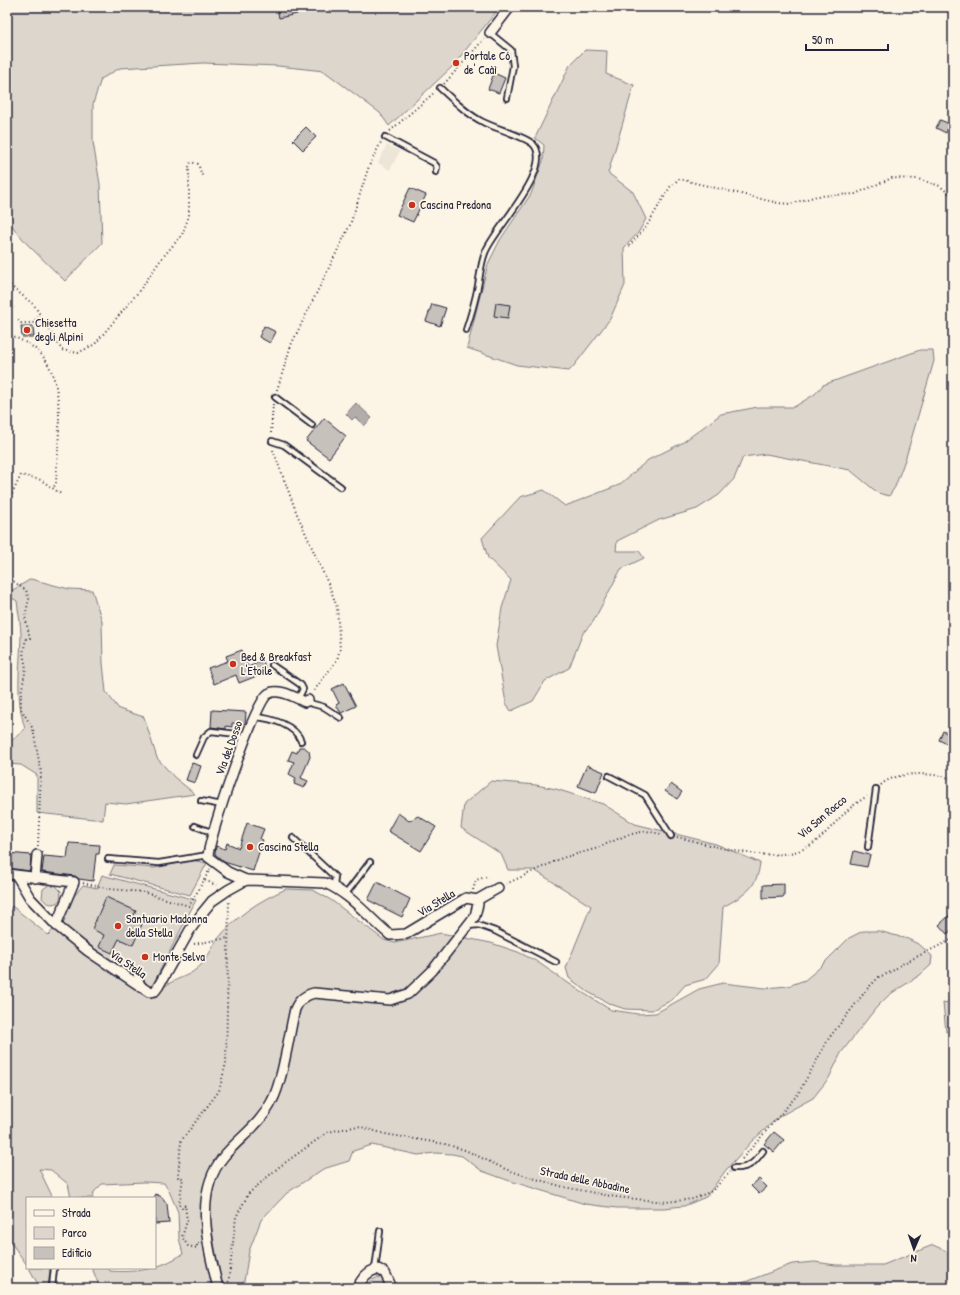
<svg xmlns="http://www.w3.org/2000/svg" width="960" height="1295" font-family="'Patrick Hand',sans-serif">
  <rect width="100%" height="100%" fill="#fcf5e5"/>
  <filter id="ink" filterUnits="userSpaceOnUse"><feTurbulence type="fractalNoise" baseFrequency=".025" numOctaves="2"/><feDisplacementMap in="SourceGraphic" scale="8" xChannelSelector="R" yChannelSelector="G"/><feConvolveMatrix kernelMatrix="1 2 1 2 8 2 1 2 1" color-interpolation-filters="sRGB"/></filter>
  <g filter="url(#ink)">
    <polygon fill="#ece5d8" points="387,145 400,151 390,170 378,163"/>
    <g fill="#dcd6cc" stroke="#7f7c84">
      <polygon points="7,7 500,7 452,67 389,126 380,113 324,71 278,66 203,63 120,68 101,79 93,104 93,142 100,184 102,243 65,281 27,244 7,220"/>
      <polygon points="585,50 607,51 606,74 634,85 608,173 633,192 646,219 638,233 624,248 625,285 610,319 573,367 569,371 517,365 467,348 488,264 500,240 531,194 543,161 544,145 535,138 570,65"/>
      <polygon points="920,350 933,350 934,361 906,457 895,487 889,496 878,493 850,470 766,454 743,457 734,479 719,495 697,509 659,520 617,541 616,551 639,551 644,558 621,569 593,622 583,633 569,668 545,681 533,701 511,711 506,703 496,646 502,608 511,580 488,558 482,538 520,497 544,490 565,506 619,485 648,460 682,443 721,414 758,407 794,407 815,394 823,385"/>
      <path d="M31,579L69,589L92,590L102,621L103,663L106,692L119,709L144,717L157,758L174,777L195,794L126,804L105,802L103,820L37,813V775L21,765L7,764V740L11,741L25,729C15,695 20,670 21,635C21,624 18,612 17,601L7,595V588L11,591Z"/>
      <path d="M491,781L536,785L556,789L603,804L635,824L716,844L760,863C757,889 744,895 723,907L719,964L706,979L685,985L672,1000L652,1010L625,1009L610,1004L588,992L569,978L566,968L591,906L534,870H508L501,854L461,828L464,804Z"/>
      <polygon points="192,860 207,863 190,895 110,874 114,865 155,868"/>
      <polygon points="102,875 196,900 151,988 61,925 74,896 83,885 97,888"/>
      <path d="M50,884H52L53,887L54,884L61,891L60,900C54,906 47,905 42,898L43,889Z"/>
      <path d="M286,889L313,890L331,900L384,940L395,943L441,933L491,943L518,952L536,961L580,991L611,1010L638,1014L656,1013L699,989L723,983L765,988L788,986L805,980L817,970L849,938L863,931H879L908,939L920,945L932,956L931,965L920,975L889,995L876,1008L841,1053L829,1078L813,1098L780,1116L752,1141L726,1170L706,1197L684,1206L664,1208H617L585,1204L507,1180L482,1171L462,1156L452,1154L435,1153L418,1155L372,1145L353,1151L349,1161L323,1169L287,1193L261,1220L249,1251L243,1288H100L92,1268H108L110,1271C138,1273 159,1269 183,1254L179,1238L178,1212L169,1191L164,1183L144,1182L102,1184L94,1192L93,1198H71L68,1184L51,1170L39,1169L53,1198H27V1265L7,1237V915L12,906L48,935L55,928L94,958L151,998C156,993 162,988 168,984C182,976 189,977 202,964C208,957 212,948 217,940C236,916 258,901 286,889Z"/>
      <polygon points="953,1001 953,1030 946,1032 943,1003"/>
      <polygon points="933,1245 953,1254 953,1288 722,1288 745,1282 792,1264 815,1262 836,1265 883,1265"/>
      <polygon points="29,1268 50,1268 48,1288 40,1288"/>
      <polygon points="378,1277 387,1279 392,1288 365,1288 371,1281"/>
    </g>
    <polygon fill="#b2adab" stroke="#78757e" points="356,403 372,418 364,426 355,417 352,420 346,414"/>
    <g fill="#c6c1bb" stroke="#22223b">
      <polygon points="277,7 295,7 297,14 279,18"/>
      <polygon points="494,73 505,78 499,93 488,89"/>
      <polygon points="940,120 950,124 946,133 936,128"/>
      <polygon points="306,127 316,137 303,150 293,140"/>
      <polygon points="410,188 426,195 413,222 397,215"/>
      <polygon points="496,303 510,305 508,318 494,316"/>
      <polygon points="432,304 446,308 440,326 426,321"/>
      <polygon points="21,326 33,326 34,337 22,337"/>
      <polygon points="264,326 276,332 270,343 259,337"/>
      <polygon points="324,418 346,436 329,458 306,441"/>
      <polygon points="242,650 248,667 263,661 267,672 239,683 236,675 214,684 208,668 228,661 226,656"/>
      <polygon points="344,683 356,706 341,713 336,705 339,703 332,689"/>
      <polygon points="212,710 246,712 245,724 232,723 232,727 226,726 226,729 211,727"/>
      <polygon points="943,731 953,736 953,747 939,740"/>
      <polygon points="299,747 304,747 309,751 310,757 301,778 308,781 304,788 294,784 296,778 289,774 294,762 288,760 292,751 297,753"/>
      <polygon points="192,763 201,766 195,783 186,780"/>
      <polygon points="587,765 604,772 596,793 578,786"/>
      <polygon points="671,784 682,792 677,799 665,791"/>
      <polygon points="398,813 409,821 418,816 436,827 421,851 388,831"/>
      <polygon points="247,823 264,829 260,839 263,840 253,871 224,862 215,854 216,846 225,849 227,843 239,848"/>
      <polygon points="69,843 100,845 99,854 96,854 93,881 79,879 75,876 42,872 44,856 67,858"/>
      <polygon points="854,851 870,855 867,867 851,864"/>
      <polygon points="7,853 31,855 30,871 7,868"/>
      <polygon points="377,882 410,899 402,917 368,900"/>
      <polygon points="784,884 784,897 763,898 763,885"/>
      <polygon points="106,897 136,911 133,917 143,922 133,945 119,939 112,953 99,947 104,935 92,929"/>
      <polygon points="953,912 953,929 947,934 939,925"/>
      <polygon points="774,1132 784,1140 774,1152 764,1144"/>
      <polygon points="759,1179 767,1187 759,1194 751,1186"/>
      <polygon points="155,1194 162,1197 167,1204 169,1223 155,1224"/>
    </g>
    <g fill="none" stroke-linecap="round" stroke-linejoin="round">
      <g stroke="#22223b" stroke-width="8">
        <g id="service">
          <polyline points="490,33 511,50 513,66 507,98"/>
          <path d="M440,88C453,100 467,114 483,122C494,128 524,136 533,144C556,168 492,231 485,253C481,263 480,275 478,286C475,301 471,315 466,330"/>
          <polyline points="385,137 434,163 437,167 436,172"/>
          <polyline points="275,397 312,425"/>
          <polyline points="272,441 284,445 341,487"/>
          <polyline points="272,665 301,685 303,689 298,699"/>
          <polyline points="306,702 324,707 341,718"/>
          <path d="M255,717C271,718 295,725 301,741"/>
          <polyline points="196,755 204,737 211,731 237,734 245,740"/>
          <polyline points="609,776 645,795 671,836"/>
          <polyline points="201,801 222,805"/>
          <polyline points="195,826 214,833"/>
          <polyline points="293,838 335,877 334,886"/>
          <polyline points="868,847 876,789"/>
          <polyline points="108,859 159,863 208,855"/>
          <polyline points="345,895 370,862"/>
          <polyline points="468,926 478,925 495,931 556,962"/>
          <polyline points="136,975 143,985"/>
          <path d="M734,1168C749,1169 755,1162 763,1151"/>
          <polyline points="375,1270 380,1231"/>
          <polyline points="52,1288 54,1268"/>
        </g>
      </g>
      <g stroke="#22223b" stroke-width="12">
        <g id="minor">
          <polyline points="490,33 510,7"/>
          <polyline points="7,874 74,882 56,925"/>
          <path d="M17,876L30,898L56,925L88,951L149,992L155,991L158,987L190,930L203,912L212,901L228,890L246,880L325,883C351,894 369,918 390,935L406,934L466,898L477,900"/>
          <polyline points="35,878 37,855"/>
          <path d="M246,880L228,872L208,857C208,839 255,702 268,694C278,687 296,698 305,702L308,700"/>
          <polyline points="477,900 498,888"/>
          <path d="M218,1288C208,1246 193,1193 224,1156C240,1137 261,1124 272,1101C283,1080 289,1034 295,1009C299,1000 305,995 314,993L390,1000L408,994L432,971L475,916L478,904L477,900"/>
          <path d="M357,1288C362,1279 367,1271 378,1269L385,1273L392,1288"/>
        </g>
      </g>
      <g stroke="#22223b" stroke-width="2" stroke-dasharray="1 3" stroke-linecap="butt">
        <polyline points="444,84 484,39"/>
        <polyline points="390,131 435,92"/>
        <polyline points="629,246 646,227 670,187 679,179 778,203 790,204 817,196 855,194 892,178 918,179 940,186 953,197"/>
        <polyline points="7,283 34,305 62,350 78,353 95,344 140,290 162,258 182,235 189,216 189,167 191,162 198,164 203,178"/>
        <polyline points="7,304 14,308"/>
        <polyline points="18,320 21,323 33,323 39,315"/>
        <path d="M7,333C20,340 36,346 44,358C67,389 57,448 56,484L53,488"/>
        <polyline points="277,390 291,345 350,225 369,166 381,142"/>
        <polyline points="271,433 273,404"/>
        <polyline points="273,450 297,514 330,588 337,607 340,649 337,660 313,692"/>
        <polyline points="7,505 21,475 41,480 61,494"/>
        <polyline points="7,577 26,590 29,599 25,617 30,638 26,639 23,653 26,668 21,693 21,709 33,729 41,772 38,846"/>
        <path d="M881,785C897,770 934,773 953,779"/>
        <path d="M677,837C715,846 780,868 814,843C826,834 836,821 847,811C853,805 860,801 867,796"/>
        <polyline points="204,880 210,869"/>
        <polyline points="83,883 110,889 143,892 189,906 204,880 218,886"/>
        <polyline points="506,884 562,858 595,849 627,835 646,831 661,834"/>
        <polyline points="473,890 476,880 489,876"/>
        <polyline points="194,944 228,938"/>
        <polyline points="742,1159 798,1094 829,1038 868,988 879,977 891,972 902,964 953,939"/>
        <polyline points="199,1243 197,1243 197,1248 188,1246 182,1237 187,1221 185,1205 182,1208 179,1204 183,1178 178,1177 181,1141 219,1091 226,1063 229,900"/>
        <polyline points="228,1286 236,1217 249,1193 279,1167 328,1132 358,1126 385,1134 445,1144 465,1150 505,1169 529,1177 564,1187 616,1197 666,1202 693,1199 712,1191 730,1172"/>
      </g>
      <use href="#service" stroke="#fcf5e5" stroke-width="4.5"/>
      <use href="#minor" stroke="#fcf5e5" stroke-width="9"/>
    </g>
  </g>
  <g fill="#c8321e" stroke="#fcf5e5" stroke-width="1.5">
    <circle cx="456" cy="63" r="4"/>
    <circle cx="412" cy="205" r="4"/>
    <circle cx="27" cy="330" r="4"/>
    <circle cx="233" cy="664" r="4"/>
    <circle cx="250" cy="847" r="4"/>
    <circle cx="118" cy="926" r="4"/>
    <circle cx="145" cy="957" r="4"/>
  </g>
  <g text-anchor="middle" stroke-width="3.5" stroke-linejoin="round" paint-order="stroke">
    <g font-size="12" fill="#22223b" stroke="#fcf5e5" text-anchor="start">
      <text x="464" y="60">Portale Có<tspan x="464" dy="14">de' Caàì</tspan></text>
      <text x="420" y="209">Cascina Predona</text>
      <text x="35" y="327">Chiesetta<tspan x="35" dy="14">degli Alpini</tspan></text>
      <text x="241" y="661">Bed &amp; Breakfast<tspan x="241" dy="14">L'Etoile</tspan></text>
      <text x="258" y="851">Cascina Stella</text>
      <text x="126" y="923">Santuario Madonna<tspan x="126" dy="14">della Stella</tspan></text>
      <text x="153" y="961">Monte Selva</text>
    </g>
    <g font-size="12" fill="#22223b" stroke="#fcf5e5">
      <text transform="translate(229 748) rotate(-70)" y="4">Via del Dosso</text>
      <text transform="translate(822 817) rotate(-40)" y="4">Via San Rocco</text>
      <text transform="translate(436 903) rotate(-31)" y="4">Via Stella</text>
      <text transform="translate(128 964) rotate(34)" y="4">Via Stella</text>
      <text transform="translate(585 1180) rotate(12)" y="4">Strada delle Abbadine</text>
    </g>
  </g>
  <rect width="960" height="1295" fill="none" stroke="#fcf5e5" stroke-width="24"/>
  <rect x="12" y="12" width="936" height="1271" fill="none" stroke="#22223b" stroke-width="1.5" filter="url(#ink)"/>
  <rect x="26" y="1197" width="130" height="72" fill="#fcf5e5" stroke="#a5a1a1"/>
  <rect x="34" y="1210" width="20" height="6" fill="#fcf5e5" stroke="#a5a1a1"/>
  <text x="62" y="1217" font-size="12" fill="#22223b">Strada</text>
  <rect x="34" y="1227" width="20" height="12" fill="#dcd6cc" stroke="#a5a1a1"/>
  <text x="62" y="1237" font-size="12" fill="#22223b">Parco</text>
  <rect x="34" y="1247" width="20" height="12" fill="#c6c1bb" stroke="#a5a1a1"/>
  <text x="62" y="1257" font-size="12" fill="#22223b">Edificio</text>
  <g transform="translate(914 1249) rotate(182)" stroke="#fcf5e5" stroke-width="3" paint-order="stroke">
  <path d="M0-3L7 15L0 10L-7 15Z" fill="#22223b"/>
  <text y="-6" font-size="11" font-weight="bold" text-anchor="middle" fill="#22223b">N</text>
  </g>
  <path d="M806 44v6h82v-6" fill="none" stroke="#22223b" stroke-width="2"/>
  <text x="812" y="44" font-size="12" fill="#22223b" stroke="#fcf5e5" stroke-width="3" paint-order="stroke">50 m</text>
</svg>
